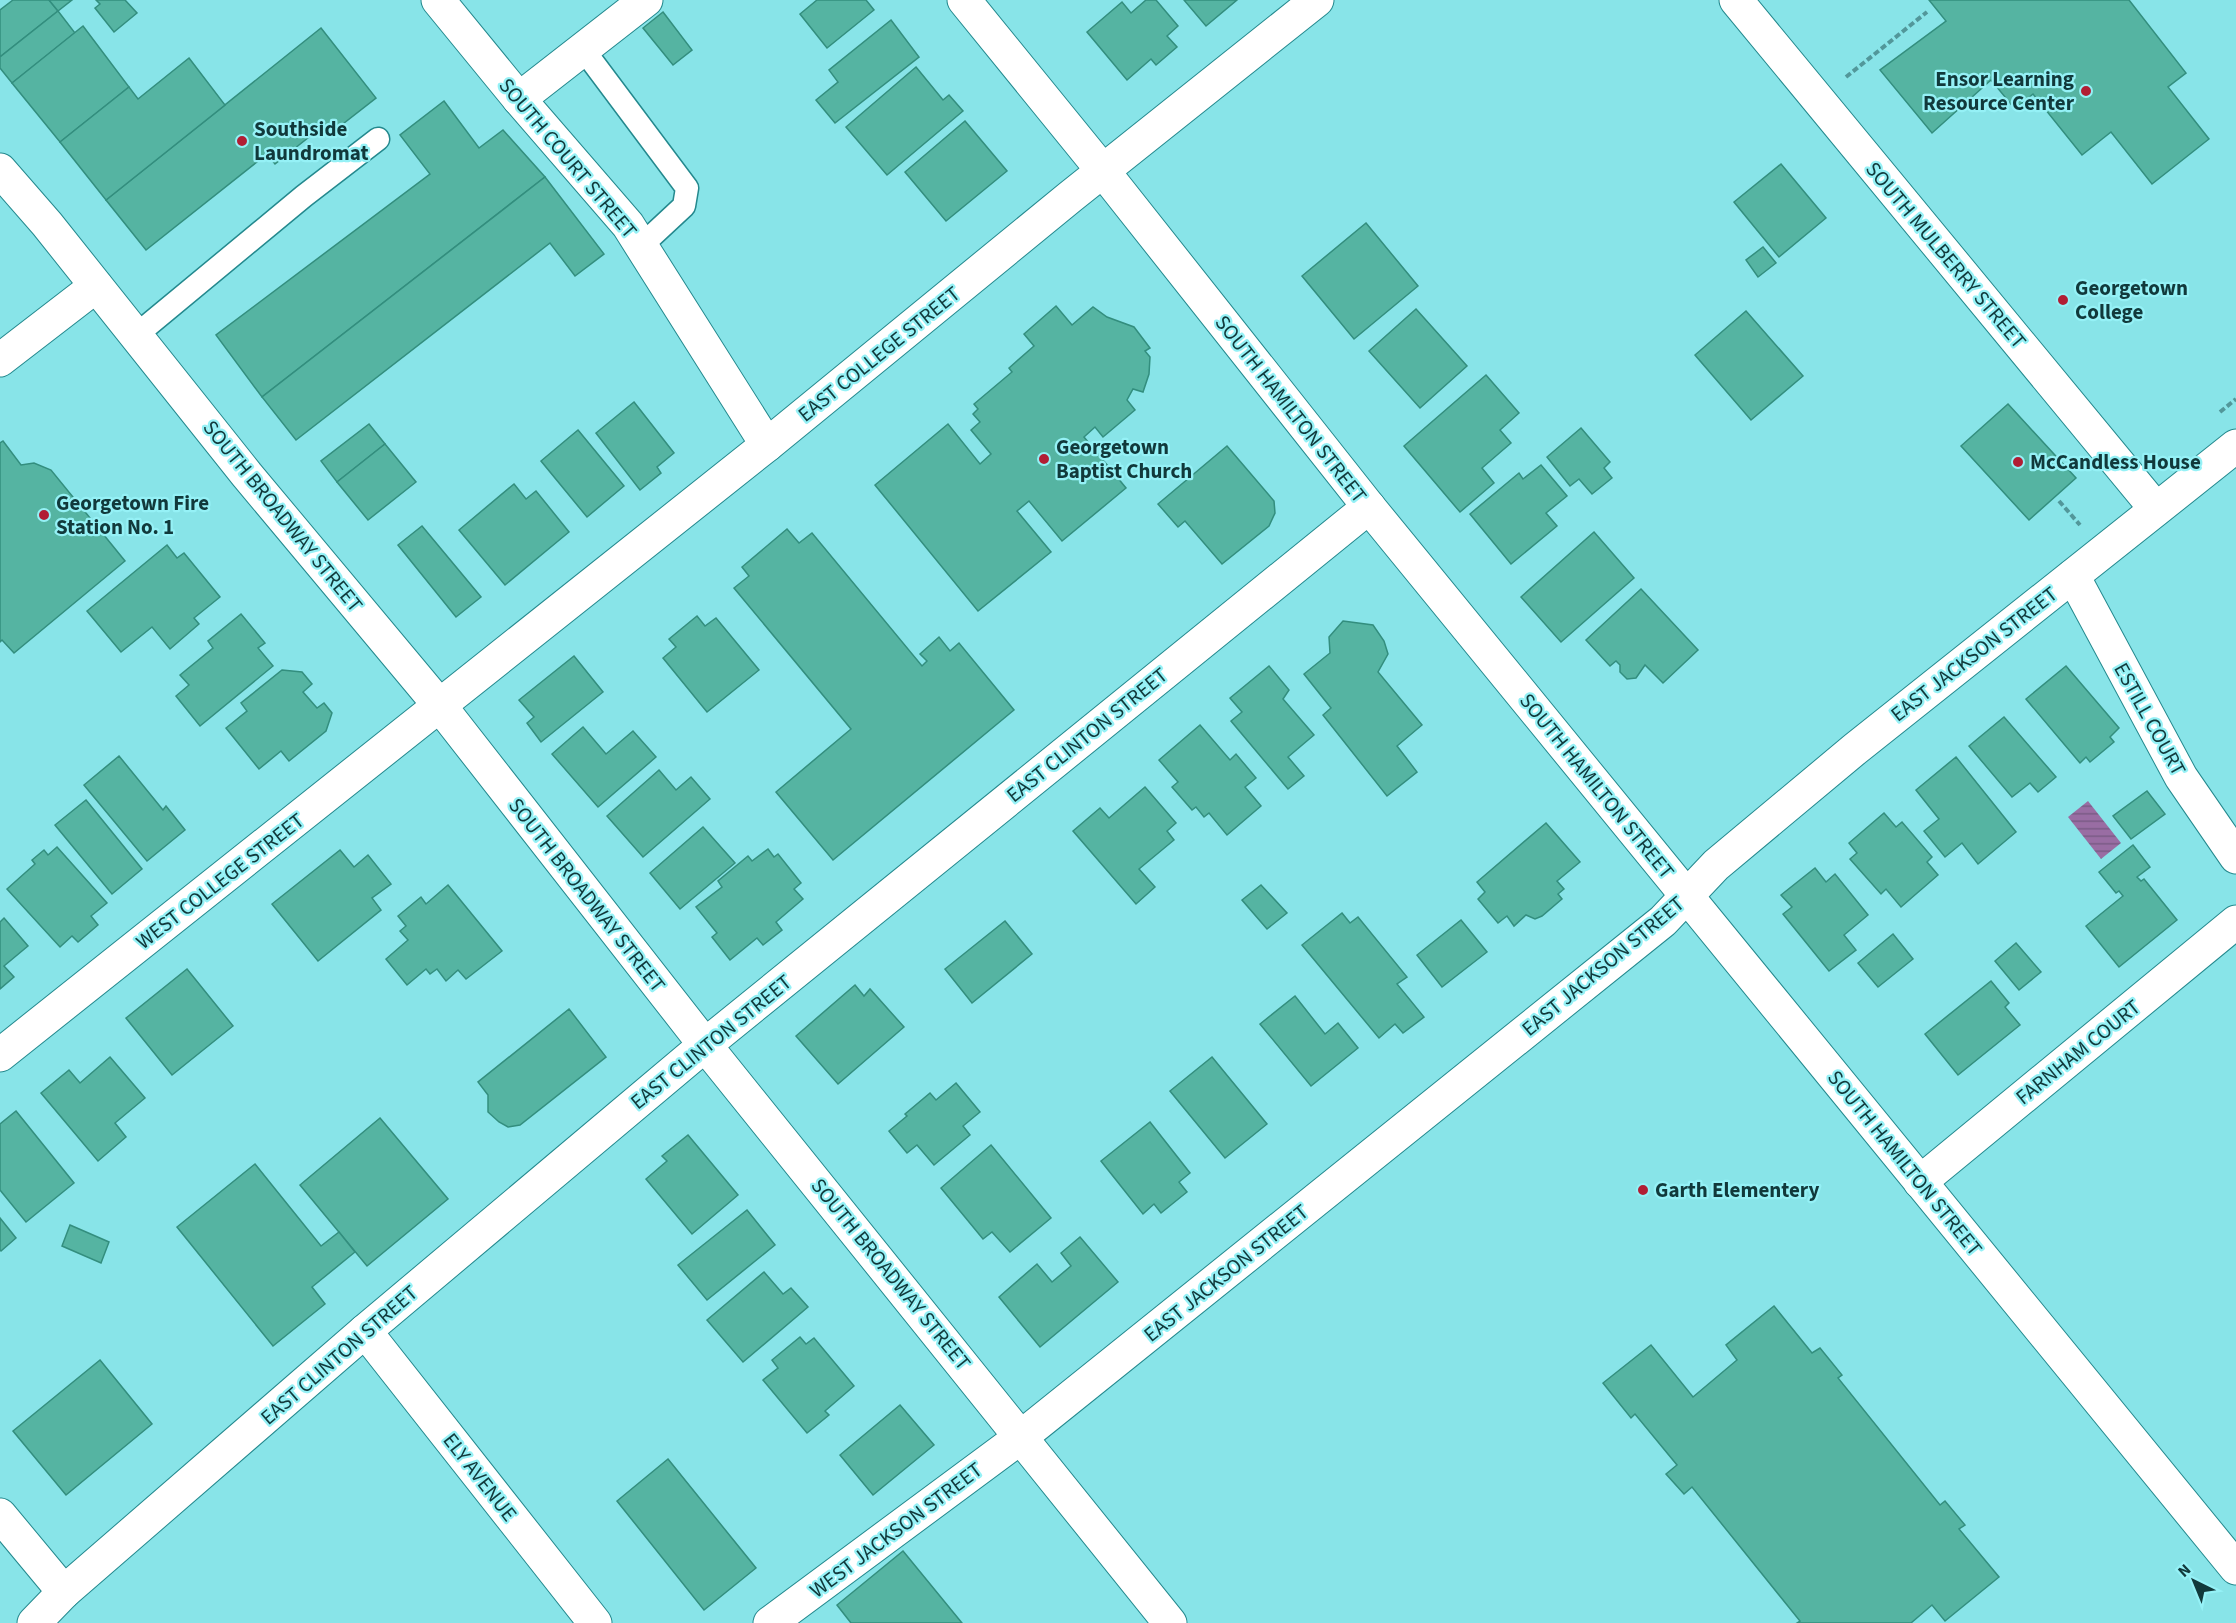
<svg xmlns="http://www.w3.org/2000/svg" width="2236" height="1623" font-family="'Source Sans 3',sans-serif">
  <defs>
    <pattern id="water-rules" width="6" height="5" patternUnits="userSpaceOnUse" patternTransform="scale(1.5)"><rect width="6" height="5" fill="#996da3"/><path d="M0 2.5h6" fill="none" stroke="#7b5b86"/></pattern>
  </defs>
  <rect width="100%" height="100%" fill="#88e4e8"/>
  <polygon fill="url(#water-rules)" points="2088,801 2121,843 2101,859 2068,817"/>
  <g fill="#55b4a2" stroke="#338e7e" stroke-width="1.5">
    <polygon points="13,0 49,0 58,11 0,57 0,10"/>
    <polygon points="49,0 72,0 58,11"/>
    <polygon points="96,0 125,0 137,13 114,32 95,8 100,4"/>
    <polygon points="817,0 866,0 874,10 827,48 800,14"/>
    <polygon points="1146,0 1156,0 1178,26 1167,36 1177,47 1156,65 1151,59 1127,80 1087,32 1122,2 1131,13"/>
    <polygon points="1184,0 1237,0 1206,26"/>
    <polygon points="1929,0 2129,0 2186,73 2168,87 2209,139 2152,184 2111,132 2082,155 2033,94 2015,109 1991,80 1932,133 1880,70 1946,21"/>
    <polygon points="58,11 75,33 12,83 0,68 0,57"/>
    <polygon points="663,12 692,50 673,65 643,28"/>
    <polygon points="891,20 919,57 835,123 816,100 838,82 829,70"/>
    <polygon points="83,26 129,87 60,142 12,83"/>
    <polygon points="321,28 376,98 330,134 323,126 275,164 267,154 146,250 106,200"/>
    <polygon points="189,58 225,105 106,200 60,142 129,87 138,99"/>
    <polygon points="916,67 943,100 949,95 963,111 887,175 846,127"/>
    <polygon points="444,101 479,148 503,130 545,177 262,397 216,335 430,174 400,135"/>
    <polygon points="965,121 1007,171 946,221 905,172"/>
    <polygon points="1781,164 1826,218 1779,257 1734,202"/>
    <polygon points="545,177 604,254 575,276 550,243 296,440 262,397"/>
    <polygon points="1366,223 1418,286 1354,339 1302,276"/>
    <polygon points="1763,247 1776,263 1758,277 1746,260"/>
    <polygon points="1056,306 1072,325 1093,307 1107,317 1134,327 1150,348 1145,351 1150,357 1149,374 1143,392 1133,389 1127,400 1135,410 1103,437 1095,427 1084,437 1126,488 1062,541 1029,501 1017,511 1051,552 978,611 875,485 948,424 980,464 991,454 971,430 980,422 973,414 978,409 974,404 1012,372 1009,368 1034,346 1024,334"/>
    <polygon points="1416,309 1467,366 1420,408 1369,351"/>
    <polygon points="1746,311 1803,376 1751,420 1695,355"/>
    <polygon points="1486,375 1519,413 1500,430 1511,443 1482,468 1494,483 1460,512 1404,446"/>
    <polygon points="634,402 674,453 657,467 661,473 640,490 596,433"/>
    <polygon points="2008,404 2076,478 2029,520 1961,446"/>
    <polygon points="369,424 385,444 337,482 321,461"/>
    <polygon points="1581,428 1610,462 1604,468 1612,478 1592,494 1579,479 1570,486 1547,457"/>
    <polygon points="578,430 624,486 587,517 541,461"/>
    <polygon points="3,441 21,465 34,463 51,470 125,561 14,653 2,640 0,642 0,443"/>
    <polygon points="385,444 416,482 368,520 337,482"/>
    <polygon points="1227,446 1274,501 1275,513 1269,526 1222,564 1185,521 1178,527 1158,504"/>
    <polygon points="1541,465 1567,496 1546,513 1557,526 1511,564 1470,514 1519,473 1523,479"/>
    <polygon points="514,484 526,499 536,491 569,532 505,585 459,530"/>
    <polygon points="422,526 481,597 456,617 398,545"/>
    <polygon points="787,529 799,543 812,533 922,666 927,661 920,654 939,637 950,651 959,643 1014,710 833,860 776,792 851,729 734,588 749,576 742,567"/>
    <polygon points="1594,532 1634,578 1561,642 1521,597"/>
    <polygon points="167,545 177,558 184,553 220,597 194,618 199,624 170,649 152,627 121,652 87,611"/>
    <polygon points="1641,589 1698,650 1663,683 1645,665 1636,678 1627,679 1620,672 1620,665 1616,661 1610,666 1586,640"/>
    <polygon points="241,614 265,643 258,648 273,666 200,726 176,696 189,685 180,675 213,648 208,641"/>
    <polygon points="697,616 705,626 716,618 759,670 707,712 663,658 676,647 669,639"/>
    <polygon points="1343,621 1373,625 1384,641 1388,654 1378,672 1422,725 1397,746 1417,772 1387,796 1323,715 1331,708 1304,674 1330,653 1329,637"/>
    <polygon points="574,656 603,692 541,742 527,723 534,717 519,700"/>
    <polygon points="1269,666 1289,690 1283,699 1314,735 1288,757 1304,776 1288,789 1231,721 1242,712 1230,698"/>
    <polygon points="2066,666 2119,728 2110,737 2114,742 2090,762 2086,757 2080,763 2026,699"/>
    <polygon points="282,670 302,672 312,684 303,692 317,708 324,703 332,713 326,731 289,761 281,751 259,769 226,728 247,711 241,703"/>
    <polygon points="2004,717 2056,777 2038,792 2030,783 2012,797 1969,746"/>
    <polygon points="1200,725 1230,760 1236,754 1256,778 1245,787 1261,806 1227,835 1209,813 1204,817 1196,807 1192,810 1172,787 1178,782 1159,760"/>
    <polygon points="583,727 606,754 633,731 656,757 598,807 552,754"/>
    <polygon points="119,756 163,810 166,806 185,830 147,861 84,785"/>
    <polygon points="1956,757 2016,832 1978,864 1962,843 1945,857 1924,831 1939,819 1916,790"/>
    <polygon points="659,770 676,790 691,777 710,799 643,857 607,816"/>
    <polygon points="1145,787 1176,823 1167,831 1174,840 1139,869 1155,887 1136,904 1073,831 1100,808 1109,818"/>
    <polygon points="2147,791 2165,814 2131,839 2113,816"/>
    <polygon points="86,800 142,869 112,894 55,825"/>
    <polygon points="1884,813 1896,827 1902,822 1932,857 1927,862 1938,875 1901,907 1886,889 1881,894 1850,859 1857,853 1849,843"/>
    <polygon points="1546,823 1580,862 1557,881 1564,889 1558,894 1562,899 1542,916 1535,919 1526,915 1514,926 1507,916 1498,923 1478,899 1485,892 1477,882"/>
    <polygon points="703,827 735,863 680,909 650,873"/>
    <polygon points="2133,845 2150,867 2137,877 2141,881 2144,879 2177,920 2119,967 2086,926 2123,896 2119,891 2116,893 2099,872"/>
    <polygon points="57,847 107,903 91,916 98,925 78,942 72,936 60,947 7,889 35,864 32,860 44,850 48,855"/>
    <polygon points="768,849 774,857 778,854 801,883 794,889 803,899 776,922 782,930 763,945 757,938 730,960 712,937 717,933 696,907 722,887 718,881 748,856 752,861"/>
    <polygon points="340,850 354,867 368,855 391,884 372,898 381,910 318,961 272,904"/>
    <polygon points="1815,868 1826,882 1835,874 1868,915 1844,935 1856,950 1829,971 1783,914 1792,907 1781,895"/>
    <polygon points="448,885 502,951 466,979 458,970 446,981 437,969 430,974 426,969 407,985 386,959 408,940 400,931 406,926 398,916 421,897 426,904"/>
    <polygon points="1261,885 1287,913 1267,929 1242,900"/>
    <polygon points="1342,913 1350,923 1358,917 1407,977 1397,984 1424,1017 1403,1033 1395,1024 1379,1038 1302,945"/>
    <polygon points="4,918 28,946 4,966 14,977 0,989 0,922"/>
    <polygon points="1461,920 1487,952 1442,987 1417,955"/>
    <polygon points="1005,921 1032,954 972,1003 945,969"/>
    <polygon points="1893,934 1913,959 1878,987 1858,963"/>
    <polygon points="2016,943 2041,972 2019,990 1995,961"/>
    <polygon points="187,969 233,1026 172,1075 126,1018"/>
    <polygon points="1991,981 2009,1003 2005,1007 2020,1025 1958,1075 1925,1034"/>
    <polygon points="855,985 864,996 870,989 904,1027 838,1084 796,1036"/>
    <polygon points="1295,996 1325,1034 1338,1023 1358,1048 1311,1086 1260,1024"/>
    <polygon points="569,1009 606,1057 520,1125 508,1127 499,1122 488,1112 488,1095 478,1082"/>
    <polygon points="110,1057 145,1098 115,1123 126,1137 98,1161 41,1093 69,1070 80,1083"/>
    <polygon points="1212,1057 1267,1124 1225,1158 1170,1091"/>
    <polygon points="956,1083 980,1112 963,1126 970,1135 934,1165 917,1145 907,1153 889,1131 907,1116 905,1114 930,1093 936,1100"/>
    <polygon points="16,1111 74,1183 26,1222 0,1190 0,1124"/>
    <polygon points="380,1118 448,1199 367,1266 300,1185"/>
    <polygon points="1150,1122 1190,1173 1179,1182 1187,1192 1161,1213 1154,1204 1143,1214 1101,1161"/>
    <polygon points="688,1135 738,1195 692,1234 646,1179 667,1161 662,1156"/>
    <polygon points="991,1145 1051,1218 1010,1252 992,1232 983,1239 941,1188"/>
    <polygon points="255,1164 321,1246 339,1232 355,1252 312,1287 325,1304 273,1346 177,1227"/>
    <polygon points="747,1210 775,1245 707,1300 678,1265"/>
    <polygon points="0,1218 16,1238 1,1251 0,1250"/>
    <polygon points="70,1225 109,1242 101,1263 62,1246"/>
    <polygon points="1080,1237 1118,1282 1040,1347 999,1297 1037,1264 1052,1282 1071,1266 1061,1253"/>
    <polygon points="764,1272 783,1294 791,1288 808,1307 743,1362 707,1320"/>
    <polygon points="1774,1306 1812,1353 1820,1348 1842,1375 1838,1378 1940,1505 1945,1501 1965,1525 1959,1529 1999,1577 1945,1621 1932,1605 1911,1623 1797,1623 1800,1621 1692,1487 1684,1494 1666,1474 1677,1465 1635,1414 1631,1418 1603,1383 1651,1345 1693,1397 1737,1360 1726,1345"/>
    <polygon points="800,1337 806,1344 814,1338 854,1386 825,1411 829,1415 807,1433 763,1380 778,1368 772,1360"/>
    <polygon points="100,1360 152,1424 66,1495 13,1431"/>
    <polygon points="900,1405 934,1445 873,1495 840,1455"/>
    <polygon points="668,1459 756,1568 704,1610 617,1501"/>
    <polygon points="903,1551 962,1623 851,1623 837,1605"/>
  </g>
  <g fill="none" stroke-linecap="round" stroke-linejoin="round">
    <g stroke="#24898e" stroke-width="25">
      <g id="lane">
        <polyline points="583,49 687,188 684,206 641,246"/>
        <polyline points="135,336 304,196 378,139"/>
      </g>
    </g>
    <g stroke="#24898e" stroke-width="35">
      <g id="street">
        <polyline points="438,0 519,99 628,225 767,445"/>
        <polyline points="964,0 1103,171 1369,507 2236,1568"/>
        <polyline points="1736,0 2156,509"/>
        <polyline points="519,99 646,0"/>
        <polyline points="0,360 96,286"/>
        <polyline points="2073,576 2181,777 2236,857"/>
        <polyline points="0,1055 767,445 1070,197 1317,0"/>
        <polyline points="1920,1182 2236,922"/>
        <polyline points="365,1331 595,1623"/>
        <polyline points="0,1515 64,1592"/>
        <polyline points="34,1623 64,1592 365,1331 705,1045 1369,507"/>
        <polyline points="770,1623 1021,1437 1663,921 1716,865 1855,749 2236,446"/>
      </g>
    </g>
    <g stroke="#24898e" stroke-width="35">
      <polyline id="primary" points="0,170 47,224 247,475 440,706 705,1045 1170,1623"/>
    </g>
    <g stroke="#52979a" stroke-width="4" stroke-dasharray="6 3" stroke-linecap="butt">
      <polyline points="1846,77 1927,12"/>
      <polyline points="2220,412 2236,399"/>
      <polyline points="2059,501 2080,525"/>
    </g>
    <use href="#lane" stroke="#fff" stroke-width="22"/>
    <use href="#street" stroke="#fff" stroke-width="33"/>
    <use href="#primary" stroke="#fff" stroke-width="33"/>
  </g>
  <g fill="#b11e34" stroke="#95f1f6" stroke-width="2">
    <circle cx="2086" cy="91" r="6"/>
    <circle cx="242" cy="141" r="6"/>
    <circle cx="2063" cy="300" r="6"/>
    <circle cx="1044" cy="459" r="6"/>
    <circle cx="2018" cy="462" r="6"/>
    <circle cx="44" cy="515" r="6"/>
    <circle cx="1643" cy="1190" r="6"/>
  </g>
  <g text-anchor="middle" stroke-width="4.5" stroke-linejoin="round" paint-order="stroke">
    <g font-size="21" font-weight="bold" fill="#11393b" stroke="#95f1f6" text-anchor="start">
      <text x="2074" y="86" text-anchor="end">Ensor Learning<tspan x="2074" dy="24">Resource Center</tspan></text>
      <text x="254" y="136">Southside<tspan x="254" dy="24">Laundromat</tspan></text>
      <text x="2075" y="295">Georgetown<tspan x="2075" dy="24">College</tspan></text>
      <text x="1056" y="454">Georgetown<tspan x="1056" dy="24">Baptist Church</tspan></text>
      <text x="2030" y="469">McCandless House</text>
      <text x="56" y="510">Georgetown Fire<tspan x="56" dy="24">Station No. 1</tspan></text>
      <text x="1655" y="1197">Garth Elementery</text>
    </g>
    <g font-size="21" fill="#11393b" stroke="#95f1f6">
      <text transform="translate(568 158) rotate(50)" y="7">SOUTH COURT STREET</text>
      <text transform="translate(1946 255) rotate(50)" y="7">SOUTH MULBERRY STREET</text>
      <text transform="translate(879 354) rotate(-39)" y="7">EAST COLLEGE STREET</text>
      <text transform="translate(1291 409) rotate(52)" y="7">SOUTH HAMILTON STREET</text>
      <text transform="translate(283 516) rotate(51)" y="7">SOUTH BROADWAY STREET</text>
      <text transform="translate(1974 654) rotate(-38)" y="7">EAST JACKSON STREET</text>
      <text transform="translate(2150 719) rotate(61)" y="7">ESTILL COURT</text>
      <text transform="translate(1087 735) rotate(-39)" y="7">EAST CLINTON STREET</text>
      <text transform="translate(1597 786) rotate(51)" y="7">SOUTH HAMILTON STREET</text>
      <text transform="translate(220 881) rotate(-38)" y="7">WEST COLLEGE STREET</text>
      <text transform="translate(587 895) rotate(52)" y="7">SOUTH BROADWAY STREET</text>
      <text transform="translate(1603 966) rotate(-40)" y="7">EAST JACKSON STREET</text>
      <text transform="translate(711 1042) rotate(-39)" y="7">EAST CLINTON STREET</text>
      <text transform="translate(2078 1052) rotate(-39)" y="7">FARNHAM COURT</text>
      <text transform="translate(1905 1163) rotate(51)" y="7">SOUTH HAMILTON STREET</text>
      <text transform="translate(1226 1273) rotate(-39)" y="7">EAST JACKSON STREET</text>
      <text transform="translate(891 1274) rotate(51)" y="7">SOUTH BROADWAY STREET</text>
      <text transform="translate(339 1355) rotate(-41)" y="7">EAST CLINTON STREET</text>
      <text transform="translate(480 1477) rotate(52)" y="7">ELY AVENUE</text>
      <text transform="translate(896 1530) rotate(-37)" y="7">WEST JACKSON STREET</text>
    </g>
  </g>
  <g transform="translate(2194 1581) rotate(317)" stroke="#95f1f6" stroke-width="4.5" paint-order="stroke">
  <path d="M0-4.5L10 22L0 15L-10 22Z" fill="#11393b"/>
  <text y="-9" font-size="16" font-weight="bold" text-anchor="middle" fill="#11393b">N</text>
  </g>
</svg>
